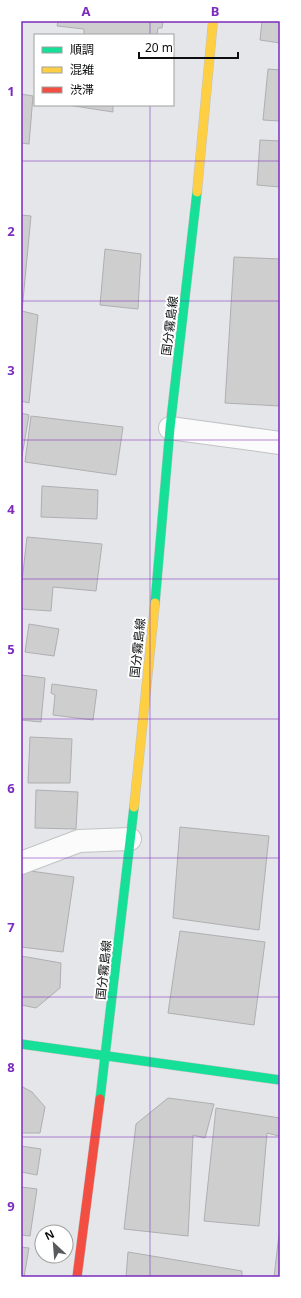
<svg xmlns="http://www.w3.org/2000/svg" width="301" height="1298" font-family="'Noto Sans','Noto Sans JP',sans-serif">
  <rect width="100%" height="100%" fill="#e4e6e9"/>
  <g fill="#cececf" stroke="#afafb1">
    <polygon points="58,21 163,21 162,28 158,28 157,35 84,35 84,29 57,26"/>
    <polygon points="262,21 280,21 280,43 260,40"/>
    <polygon points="268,69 280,70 280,121 263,120"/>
    <polygon points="21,94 33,96 29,144 21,143"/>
    <polygon points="68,105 113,105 113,112"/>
    <polygon points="260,140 280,141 280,187 257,185"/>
    <polygon points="21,215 31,216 22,311 38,315 29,403 21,401"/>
    <polygon points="105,249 141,254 138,309 100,305"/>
    <polygon points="234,257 280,259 280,406 225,403"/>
    <polygon points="21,413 29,415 22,456 21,456"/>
    <polygon points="31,416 123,427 116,475 25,462"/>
    <polygon points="42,486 98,490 97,519 41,517"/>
    <polygon points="27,537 102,544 96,591 53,587 51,611 21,609 21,590"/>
    <polygon points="29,624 59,629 54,656 25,652"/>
    <polygon points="21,675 45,678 41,722 21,720"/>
    <polygon points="52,684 97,690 93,720 53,715 55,695 51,693"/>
    <polygon points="30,737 72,739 70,783 28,783"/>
    <polygon points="36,790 78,792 76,829 35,828"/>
    <polygon points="180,827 269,836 259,930 173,918"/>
    <polygon points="23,870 74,877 63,952 21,947 21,886"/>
    <polygon points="180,931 265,942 254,1025 168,1013"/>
    <polygon points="21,956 61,963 60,988 36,1008 21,1005"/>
    <polygon points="21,1086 32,1092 45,1107 40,1133 21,1133"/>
    <polygon points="168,1098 214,1104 205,1138 193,1135 188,1236 124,1229 136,1124"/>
    <polygon points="216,1108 280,1118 279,1136 267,1133 259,1226 204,1221"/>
    <polygon points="21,1146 41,1149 37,1175 21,1172"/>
    <polygon points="21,1187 37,1189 30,1236 21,1235"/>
    <polygon points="279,1235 280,1277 274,1277"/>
    <polygon points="21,1247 29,1248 24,1277 21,1277"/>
    <polygon points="128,1252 242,1271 242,1277 126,1277"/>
  </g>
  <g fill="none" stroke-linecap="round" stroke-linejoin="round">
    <g stroke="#c1c3c5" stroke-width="24">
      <g id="street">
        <polyline points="170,428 280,443"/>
        <polyline points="21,863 79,841 130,839"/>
      </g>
    </g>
    <g stroke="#c1c3c5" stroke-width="10">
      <g id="fast">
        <polyline points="155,603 170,428 197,192"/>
        <polyline points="21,1044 280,1080"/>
        <polyline points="100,1099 134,807"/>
      </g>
    </g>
    <g stroke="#c1c3c5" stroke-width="10">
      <g id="slow">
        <polyline points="197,192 213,21"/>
        <polyline points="134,807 155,603"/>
      </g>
    </g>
    <g stroke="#c1c3c5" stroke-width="10">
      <polyline id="jam" points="77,1277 100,1099"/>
    </g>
    <use href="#street" stroke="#fbfbfc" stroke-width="22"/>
    <use href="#fast" stroke="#16e098" stroke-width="9"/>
    <use href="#slow" stroke="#ffcf43" stroke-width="9"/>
    <use href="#jam" stroke="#f24e42" stroke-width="9"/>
  </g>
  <path fill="none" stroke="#7b2cbf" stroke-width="1" stroke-opacity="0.55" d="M150,21V35M150,105V1277M21,161H280M21,301H280M21,440H280M21,579H280M21,719H280M21,858H280M21,997H280M21,1137H280"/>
  <g text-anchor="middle" stroke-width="4" stroke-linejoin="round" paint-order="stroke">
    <g font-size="12" fill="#0d0e0f" stroke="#fff">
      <text transform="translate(170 326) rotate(-83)" y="4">国分霧島線</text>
      <text transform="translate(138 648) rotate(-84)" y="4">国分霧島線</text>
      <text transform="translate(104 970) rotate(-84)" y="4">国分霧島線</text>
    </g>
  </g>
  <rect width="301" height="1298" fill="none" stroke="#ffffff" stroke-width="44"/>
  <rect x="34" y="34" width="140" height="72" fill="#ffffff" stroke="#9e9f9f"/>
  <rect x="42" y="47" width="20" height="6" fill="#16e098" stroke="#9e9f9f"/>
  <text x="70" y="54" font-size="12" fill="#0d0e0f">順調</text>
  <rect x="42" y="67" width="20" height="6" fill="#ffcf43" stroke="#9e9f9f"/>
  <text x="70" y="74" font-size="12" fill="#0d0e0f">混雑</text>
  <rect x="42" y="87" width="20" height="6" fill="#f24e42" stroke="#9e9f9f"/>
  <text x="70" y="94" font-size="12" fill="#0d0e0f">渋滞</text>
  <g transform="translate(54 1244) rotate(334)"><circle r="19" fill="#ffffff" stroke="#9e9f9f"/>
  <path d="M0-3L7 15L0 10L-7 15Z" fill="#585a5b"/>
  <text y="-6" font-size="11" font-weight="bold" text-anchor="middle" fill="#0d0e0f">N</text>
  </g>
  <path d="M139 52v6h99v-6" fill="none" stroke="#0d0e0f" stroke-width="2"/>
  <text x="145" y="52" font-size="12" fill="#0d0e0f" stroke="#ffffff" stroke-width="3" paint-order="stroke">20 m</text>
  <rect x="22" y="22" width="257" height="1254" fill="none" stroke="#7b2cbf" stroke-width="1.5"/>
  <g font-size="13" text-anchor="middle" font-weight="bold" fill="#7b2cbf">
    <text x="86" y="16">A</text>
    <text x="215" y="16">B</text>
    <text x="11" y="96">1</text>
    <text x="11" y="236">2</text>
    <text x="11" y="375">3</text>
    <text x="11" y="514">4</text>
    <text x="11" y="654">5</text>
    <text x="11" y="793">6</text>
    <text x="11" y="932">7</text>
    <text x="11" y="1072">8</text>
    <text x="11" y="1211">9</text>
  </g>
</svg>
